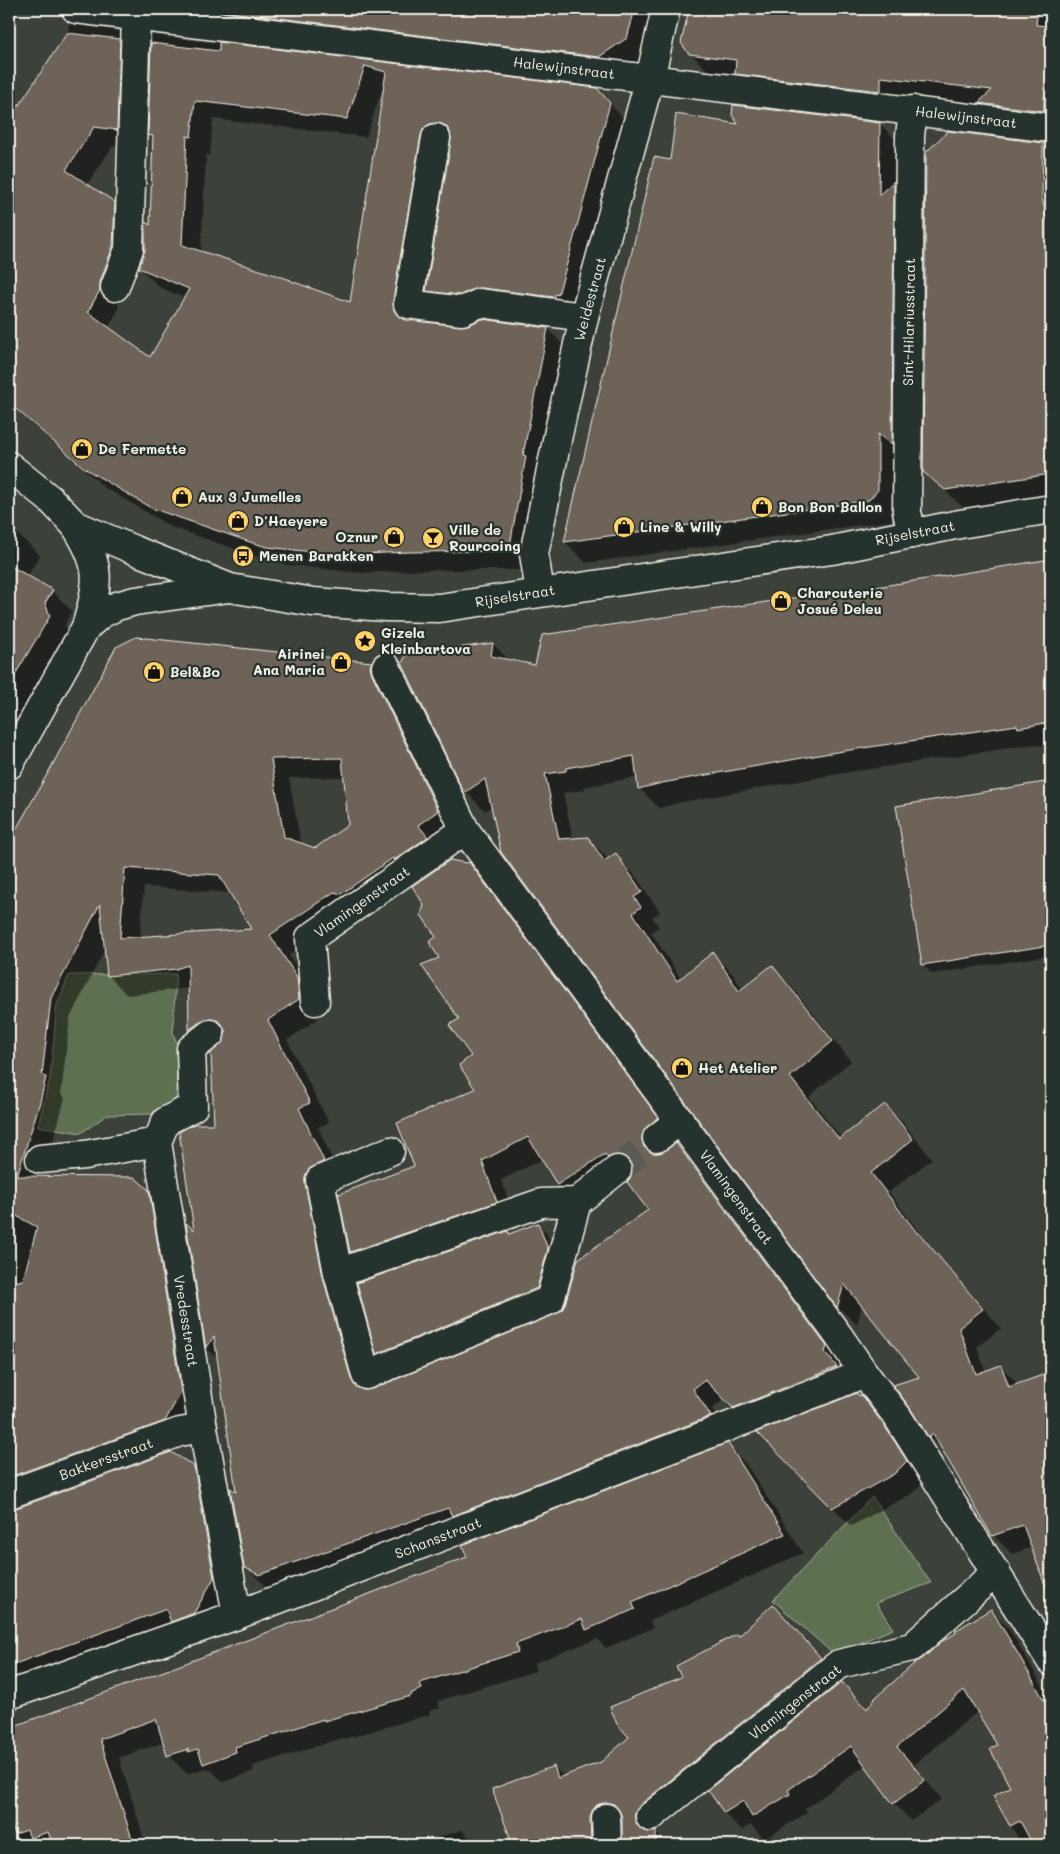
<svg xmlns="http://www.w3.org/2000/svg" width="1060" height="1854" font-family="Mali,sans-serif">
  <rect width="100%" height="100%" fill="#3c413a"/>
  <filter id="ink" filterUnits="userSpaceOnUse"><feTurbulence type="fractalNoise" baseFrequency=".02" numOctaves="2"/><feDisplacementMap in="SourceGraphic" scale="10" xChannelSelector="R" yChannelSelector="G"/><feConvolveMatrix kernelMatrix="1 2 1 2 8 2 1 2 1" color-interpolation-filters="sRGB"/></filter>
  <g filter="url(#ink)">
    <g fill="#5e6f51" stroke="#a9b09c">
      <polygon points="176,974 173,1033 177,1044 176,1100 168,1112 153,1114 107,1115 81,1133 38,1126 50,1078 57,1005 69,975"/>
      <polygon points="872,1497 931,1583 876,1603 893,1629 833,1654 773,1600"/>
    </g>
    <g fill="#0007" fill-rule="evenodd">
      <polygon points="87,9 659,9 646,57 618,76"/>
      <polygon points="690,9 1051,9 1051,128 999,122 982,105 899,96 899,110 756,92 739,76 709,72 690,53 682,43"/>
      <path d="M69,24L119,31L138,50L135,149L113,146L87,185L114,203L133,222L132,265L119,301L118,310L108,328L151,358L185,298L159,287L140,268L151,227L154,139L149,134L152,35L596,89L628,123L576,313L446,309L427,290L452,142L443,147L439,155L411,321L460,328L548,329L566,348L528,570H427L360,573L287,565L270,561L171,527L104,487L9,404V100L19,108L68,34ZM384,84H385L351,304L201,253L206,155H210L213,119L366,137Z"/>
      <polygon points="880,124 901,145 898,512 890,521 868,524 586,563 565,542 655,158 671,161 741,125"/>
      <polygon points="1042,144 1051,153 1051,500 968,512 924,471"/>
      <polygon points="9,526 40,555 27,577 52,591 72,611 65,624 70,637 9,741"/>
      <polygon points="1051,560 1051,744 1038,746 1036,744 850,772 682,802 659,808 640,789 638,777 584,787 585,790 563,793 573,839 588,838 608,859 615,855 634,874 660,912 652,917 659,927 651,932 681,979 713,954 732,973 743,990 772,967 791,986 851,1061 809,1097 842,1139 885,1105 904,1124 932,1159 889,1192 929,1245 1001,1328 977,1347 986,1372 1001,1367 1019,1385 1051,1374 1051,1577 1039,1565 1033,1547 1012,1554 993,1535 946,1453 930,1438 911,1407 921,1378 862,1305 857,1325 838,1307 502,852 492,806 485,811 466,792 403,663 493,644 510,661 536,666 927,581"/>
      <path d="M117,648L371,663L390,682L457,831L354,911L289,955L316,998L318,1019L287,1040L329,1123L318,1127L342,1181L328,1189L342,1298L368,1391L557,1315L563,1311L650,1210L635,1174L578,1203L558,1184L543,1159L501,1180L516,1221L370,1271L351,1252L340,1195L416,1167L477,1090L472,1057L441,958L438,937L466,864L469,863L488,883L676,1137L660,1153L676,1144L696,1164L846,1367L753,1427L725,1398L712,1409L729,1436L279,1594L265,1586L245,1566L238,1494L218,1359L207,1348L188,1226L196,1233L229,1037L220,1041L210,1049L191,1030L190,988L127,995L108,975L105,949L70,1018L61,1094L65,1098L43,1178L148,1191L168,1210L200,1412L16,1504L13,1511L193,1467L213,1486L233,1598L191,1640L9,1692V847ZM345,777L349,825L315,850L301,844L289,778ZM144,887L231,893L254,930L140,937Z"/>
      <polygon points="1051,782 1051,955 932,974 923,965 897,807"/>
      <polygon points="538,1225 547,1234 557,1259 546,1298 387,1363 378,1353 507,1232 510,1235"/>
      <polygon points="861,1396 880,1415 902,1445 925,1480 913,1493 851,1526 759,1433"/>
      <polygon points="727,1445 746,1464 803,1553 650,1621 653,1628 606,1648 597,1639 534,1663 536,1671 438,1701 440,1708 430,1711 429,1715 344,1739 343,1738 253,1766 254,1771 223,1782 210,1769 208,1770 206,1768 187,1774 168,1755 164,1742 119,1758 146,1845 9,1845 9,1730 468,1558"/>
      <polygon points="991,1611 1009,1629 1051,1700 1051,1845 1022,1845 995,1796 1012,1788 998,1745 978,1711 913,1766 942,1799 911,1821 894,1803 866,1765 805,1809 807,1813 764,1839 751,1825 742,1830 724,1813 868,1710"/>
      <polygon points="790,1623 837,1676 652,1829 652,1833 655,1832 668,1845 624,1845 623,1819 615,1821 607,1845 516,1845 513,1843 554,1767 564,1777 602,1763 631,1737 683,1677 739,1637"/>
      <polygon points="462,1830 471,1839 471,1845 423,1845 422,1842"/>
    </g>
    <g fill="#6e6358" stroke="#f4f1e8" fill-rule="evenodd">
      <polygon points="221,9 635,9 627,38 599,57 221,11"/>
      <polygon points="689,9 1038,9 1036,25 1051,26 1051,98 1044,97 1044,111 978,103 992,90 881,77 881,91 735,74 736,60 689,54 681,43"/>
      <path d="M67,33L120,39L117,130L94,127L66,170L115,202L113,246L100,282V290L88,312L150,357L189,289L139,268L145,250V222L150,225L153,136L148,135L151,43L219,51V42L597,88L610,103L568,260L558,295L555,294L554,297L482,288L474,289L460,295L426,291L451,140L450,132L446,126L438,123L430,124L424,128L421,135L393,301L394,310L399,317L406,320L460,326L468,325L482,319L548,328L523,455L526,456L509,551L408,552L340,555L267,547L250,542L151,508L84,468L9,403V120ZM365,66L386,72L350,302L291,281V280L182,245L187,136L191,137L195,101L347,119Z"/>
      <polygon points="733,105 880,123 879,195 894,181 892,445 878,434 878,490 869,500 846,504 564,542 654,157 670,160 676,114 738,124 732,115"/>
      <polygon points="948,131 1043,143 1042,198 1051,236 1051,474 945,490 923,472 926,152"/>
      <polygon points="1051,559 1051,722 1018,728 1017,725 830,753 662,783 638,789 634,756 566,768 566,771 545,774 559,839 588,837 604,861 616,853 642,892 634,897 641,907 633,913 677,981 713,952 739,991 772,965 833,1041 790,1077 839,1139 885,1104 913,1139 871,1173 918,1234 919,1233 983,1309 959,1328 976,1374 1001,1365 1009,1387 1051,1372 1051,1592 1048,1593 1023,1525 992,1536 933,1434 929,1438 910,1408 893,1385 919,1377 844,1284 837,1308 501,852 485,779 464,793 402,663 406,655 493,643 491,656 535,665 542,635 800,597 876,587"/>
      <polygon points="9,565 53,590 45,603 50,616 9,685"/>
      <path d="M136,637L372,662L370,666L372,674L438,811L418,825L428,837L394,860L393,858L341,894L334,892L270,935L297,977L299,999L268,1020L310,1103L299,1108L324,1161L309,1169L305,1176V1183L323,1277L351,1379L355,1386L363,1390L372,1389L556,1314L562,1310L565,1304L578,1259L648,1210L627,1182L631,1176L632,1168L629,1161L623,1156L615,1155L608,1158L605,1154L557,1185L528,1137L482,1161L497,1202L350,1252L338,1193L339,1194L414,1166L397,1123L475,1089L459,1065L471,1056L449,1025L459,1019L421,965L439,958L429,942L436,937L421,915L424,905L412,886L450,860L466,863L469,862L658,1117L643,1132L642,1140L644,1147L652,1153H660L676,1143L825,1344L827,1346L825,1352L837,1367L733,1408L705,1380L693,1389L711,1416L452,1516L448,1508L259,1575L244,1567L230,1488L236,1492L214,1336L206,1349L186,1223L194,1230L179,1132L194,1124H214L211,1053L224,1040L225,1031L222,1024L216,1020L208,1019L200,1022L189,1030L188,965L176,969L107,976L100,904L51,998L42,1075L46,1077L40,1102L17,1176L134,1177L149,1190L181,1392L165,1421L9,1477V1283L23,1280L37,1227L9,1212V842L49,771L116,647ZM342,758L348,825L315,848L284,837L271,759ZM125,868L219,875L251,929L120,938Z"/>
      <polygon points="1051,781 1051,945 922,965 896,806"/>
      <polygon points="538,1223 548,1249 537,1288 376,1354 357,1283 508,1231 509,1234"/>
      <polygon points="857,1393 859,1396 861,1395 884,1425 907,1461 894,1474 832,1508 757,1432"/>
      <polygon points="728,1443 785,1534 632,1602 635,1609 586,1630 582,1619 516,1644 518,1652 420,1683 422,1689 412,1693 411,1696 324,1721 324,1719 235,1747 236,1752 203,1764 198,1749 188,1752 188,1749 167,1756 156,1719 100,1739 134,1845 53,1845 48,1832 30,1838 27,1830 15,1834 9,1819 9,1728 186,1663 467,1557 462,1545"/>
      <polygon points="171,1452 194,1466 214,1578 194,1613 171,1622 166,1609 164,1610 9,1666 9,1509 14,1509"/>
      <polygon points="773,1604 821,1658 640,1805 635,1812 635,1820 638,1826 644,1831 652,1832 656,1831 656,1845 622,1845 622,1817 619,1810 614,1804 606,1802 597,1805 592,1811 590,1819 591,1845 555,1845 555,1842 512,1843 492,1789 554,1766 558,1778 601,1762 629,1737 617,1724 610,1707 681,1677 676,1666 737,1634 739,1636"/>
      <polygon points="991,1609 1020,1657 1051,1713 1051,1845 1033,1845 1020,1821 1010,1826 993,1796 1010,1787 990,1749 997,1745 964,1690 897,1747 925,1780 893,1804 851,1746 788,1790 790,1794 752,1817 743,1801 724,1813 708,1790 842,1682 867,1709 875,1698 916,1662 922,1659 941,1642 956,1633 955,1631"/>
    </g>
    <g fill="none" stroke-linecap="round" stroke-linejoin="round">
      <polyline stroke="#585b54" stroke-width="28" stroke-dasharray="28 14" stroke-linecap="butt" points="617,1170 657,1138"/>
      <g stroke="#f4f1e8" stroke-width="31">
        <g id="minor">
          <polyline points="76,9 1051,128"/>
          <polyline points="436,138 408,304 462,311 480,303 584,317"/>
          <polyline points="115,287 129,249 136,16"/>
          <polyline points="9,466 51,500 75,525 139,552 230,588 313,602 386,607 439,608 832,550 960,524 1051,509"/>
          <polyline points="912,534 907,512 910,136 913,110"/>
          <polyline points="540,592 534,554 558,435 584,317 650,78 666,9"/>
          <polyline points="86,627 101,614 117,606 135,601 229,588"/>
          <polyline points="386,667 465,830 838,1335 864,1373 897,1416 1051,1661"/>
          <path d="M9,765L86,627C100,581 101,565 75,525"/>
          <polyline points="315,1001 310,938 465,830"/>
          <polyline points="657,1138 680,1120"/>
          <polyline points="157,1142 203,1428 237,1615"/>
          <polyline points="157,1142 166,1121 193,1107 191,1049 210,1034"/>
          <polyline points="40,1159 85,1155 157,1142"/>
          <polyline points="577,1202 550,1300 366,1375 338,1273 541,1203 577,1202 617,1170"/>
          <polyline points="338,1273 320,1180 390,1151"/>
          <polyline points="9,1494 180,1432 203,1428"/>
          <polyline points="9,1695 237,1615 831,1387 864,1373"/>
          <polyline points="650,1817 839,1664 912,1647 996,1572"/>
          <polyline points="606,1818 607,1845"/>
        </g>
      </g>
      <use href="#minor" stroke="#26332d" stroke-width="28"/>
    </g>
  </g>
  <defs>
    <g id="shop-disc" transform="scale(1.125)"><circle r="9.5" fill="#ffd166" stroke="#26332d"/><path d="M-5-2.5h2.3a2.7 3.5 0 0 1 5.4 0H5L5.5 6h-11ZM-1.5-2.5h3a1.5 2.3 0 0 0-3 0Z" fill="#111"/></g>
    <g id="bar-disc" transform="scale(1.125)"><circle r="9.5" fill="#ffd166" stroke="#26332d"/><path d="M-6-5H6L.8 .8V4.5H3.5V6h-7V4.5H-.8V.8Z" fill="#111"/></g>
    <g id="bus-disc" transform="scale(1.125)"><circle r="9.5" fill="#ffd166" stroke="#26332d"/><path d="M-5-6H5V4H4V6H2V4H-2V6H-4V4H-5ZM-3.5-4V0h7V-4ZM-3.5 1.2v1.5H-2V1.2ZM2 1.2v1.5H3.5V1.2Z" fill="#111"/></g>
    <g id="sight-disc" transform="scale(1.125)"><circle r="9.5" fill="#ffd166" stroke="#26332d"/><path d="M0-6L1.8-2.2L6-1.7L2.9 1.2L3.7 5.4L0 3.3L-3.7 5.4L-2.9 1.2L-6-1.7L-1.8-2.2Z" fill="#111"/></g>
  </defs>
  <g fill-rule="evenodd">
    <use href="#shop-disc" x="82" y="449"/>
    <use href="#shop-disc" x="182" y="497"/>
    <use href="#shop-disc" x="762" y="507"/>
    <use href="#shop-disc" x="238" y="521"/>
    <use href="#shop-disc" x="624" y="527"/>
    <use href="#shop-disc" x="394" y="537"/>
    <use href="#bar-disc" x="433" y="538"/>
    <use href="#bus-disc" x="243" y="556"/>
    <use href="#shop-disc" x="781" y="601"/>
    <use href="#sight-disc" x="365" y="641"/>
    <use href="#shop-disc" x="341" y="662"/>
    <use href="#shop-disc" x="154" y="672"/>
    <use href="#shop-disc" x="682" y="1068"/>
  </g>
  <g text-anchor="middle" stroke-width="4.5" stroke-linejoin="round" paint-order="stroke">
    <g font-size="14" fill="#f4f1e8" stroke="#26332d">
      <text transform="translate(564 68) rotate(7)" y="5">Halewijnstraat</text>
      <text transform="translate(966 117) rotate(7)" y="5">Halewijnstraat</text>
      <text transform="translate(590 299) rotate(-75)" y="5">Weidestraat</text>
      <text transform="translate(909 322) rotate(-89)" y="5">Sint-Hilariusstraat</text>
      <text transform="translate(915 533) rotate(-11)" y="5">Rijselstraat</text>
      <text transform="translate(515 596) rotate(-9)" y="5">Rijselstraat</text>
      <text transform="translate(362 902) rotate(-35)" y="5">Vlamingenstraat</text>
      <text transform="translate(736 1197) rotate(54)" y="5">Vlamingenstraat</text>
      <text transform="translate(186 1321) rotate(81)" y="5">Vredesstraat</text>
      <text transform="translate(106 1459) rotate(-20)" y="5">Bakkersstraat</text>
      <text transform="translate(438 1538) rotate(-21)" y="5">Schansstraat</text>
      <text transform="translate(795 1702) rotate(-38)" y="5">Vlamingenstraat</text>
    </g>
    <g font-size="14" font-weight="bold" fill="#f4f1e8" stroke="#26332d" text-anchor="start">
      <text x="98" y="454">De Fermette</text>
      <text x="198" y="502">Aux 3 Jumelles</text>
      <text x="778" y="512">Bon Bon Ballon</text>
      <text x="254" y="526">D'Haeyere</text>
      <text x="640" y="532">Line &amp; Willy</text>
      <text x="449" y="535">Ville de<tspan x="449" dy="16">Rourcoing</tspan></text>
      <text x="378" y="542" text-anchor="end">Oznur</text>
      <text x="259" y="561">Menen Barakken</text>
      <text x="797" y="598">Charcuterie<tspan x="797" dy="16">Josué Deleu</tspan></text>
      <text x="381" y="638">Gizela<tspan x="381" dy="16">Kleinbartova</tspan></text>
      <text x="325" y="659" text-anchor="end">Airinei<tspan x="325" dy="16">Ana Maria</tspan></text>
      <text x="170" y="677">Bel&amp;Bo</text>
      <text x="698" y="1073">Het Atelier</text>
    </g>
  </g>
  <rect width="1060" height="1854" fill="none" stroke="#26332d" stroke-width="30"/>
  <rect x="15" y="15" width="1030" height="1824" fill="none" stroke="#f4f1e8" stroke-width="2" filter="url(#ink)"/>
</svg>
